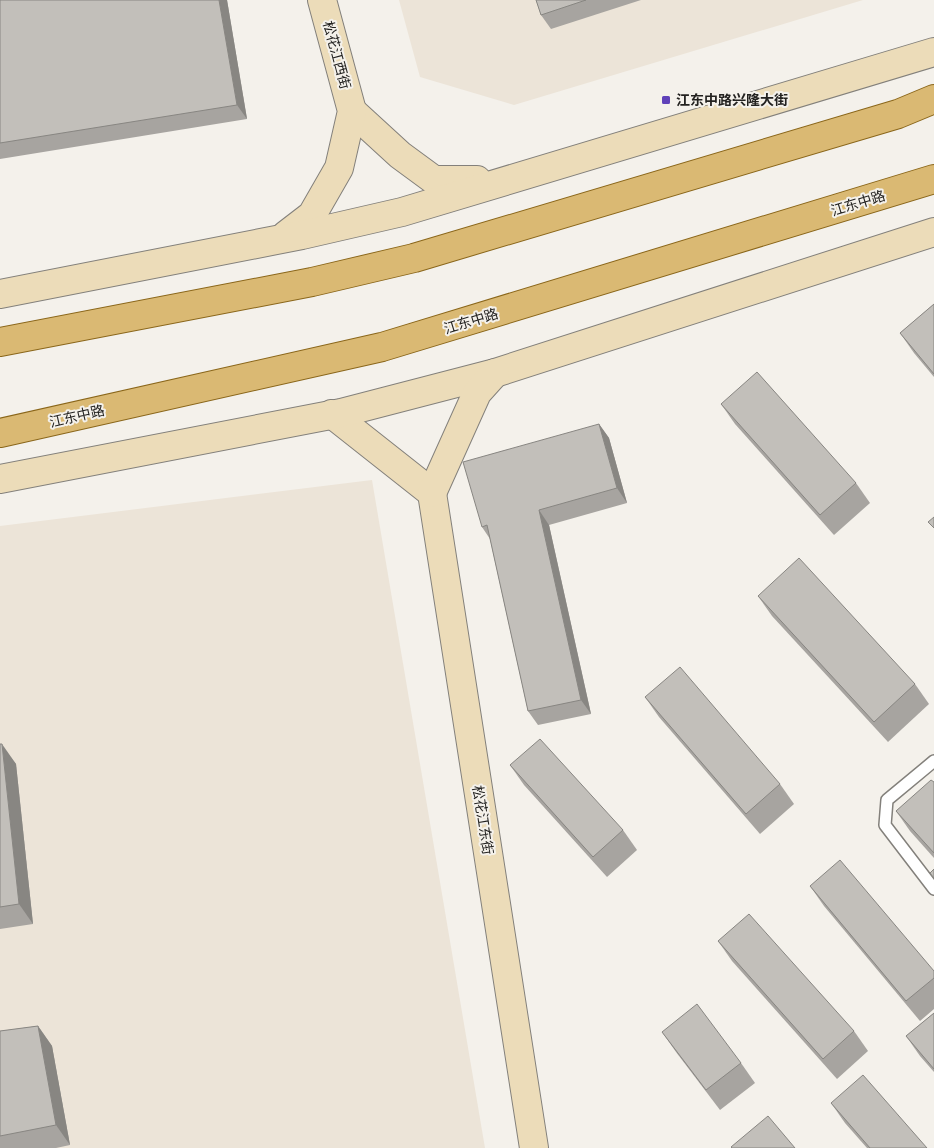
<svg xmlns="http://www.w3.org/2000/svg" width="934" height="1148" font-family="Overpass,'Noto Sans SC',sans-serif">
  <rect width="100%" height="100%" fill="#f4f1eb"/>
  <g fill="#ece4d8">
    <polygon points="399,0 863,0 514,105 420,77"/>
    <polygon points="372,480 485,1148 0,1148 0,526"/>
  </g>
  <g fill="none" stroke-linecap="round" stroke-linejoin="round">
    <g stroke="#83807b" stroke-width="14">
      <polyline id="lane" points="934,761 887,800 885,825 934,889"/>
    </g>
    <g stroke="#83807b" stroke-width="30">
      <g id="secondary">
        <polyline points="352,111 400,155 434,180 477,180"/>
        <polyline points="286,235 312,215 339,168 352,111 322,0"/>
        <polyline points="0,294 302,235 402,212 934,52"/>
        <polyline points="332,414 432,493"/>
        <polyline points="0,479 341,413 495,373 934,232"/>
        <polyline points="432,493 534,1148"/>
        <polyline points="432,493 477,393 495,373"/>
      </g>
    </g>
    <g stroke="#8a661a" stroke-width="30">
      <g id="primary">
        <polyline points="0,342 312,282 414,258 898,114 934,99"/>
        <polyline points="0,433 382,347 934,179"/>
      </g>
    </g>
    <use href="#lane" stroke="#fff" stroke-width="11"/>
    <use href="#secondary" stroke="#ecdcb9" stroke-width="28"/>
    <use href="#primary" stroke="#dab973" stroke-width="28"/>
  </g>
  <g fill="#a7a4a0">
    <polygon points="0,0 227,0 247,119 0,159"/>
    <polygon points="536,0 641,0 551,29 541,15"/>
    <polygon points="934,304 934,377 914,353 900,333"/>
    <polygon points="721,404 856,483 870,503 834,535 735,424"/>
    <polygon points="599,424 609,438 627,503 549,525 591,714 538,725 528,711 490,539 482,527"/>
    <polygon points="758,596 915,684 929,704 888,742 772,616"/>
    <polygon points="645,697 780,784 794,804 760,834 659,717"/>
    <polygon points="0,744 16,764 33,924 0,929"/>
    <polygon points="510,765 623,830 637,850 607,877 524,785"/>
    <polygon points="934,782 934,858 910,831 896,811"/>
    <polygon points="810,886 934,971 934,1009 920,1021 824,906"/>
    <polygon points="718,941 854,1031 868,1051 837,1079 732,961"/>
    <polygon points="934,1013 934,1072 920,1056 906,1036"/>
    <polygon points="38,1026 52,1046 70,1145 56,1148 0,1148 0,1031"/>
    <polygon points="662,1032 741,1063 755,1083 720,1110 676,1052"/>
    <polygon points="831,1103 927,1148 867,1148 845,1123"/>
  </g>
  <g fill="#888682">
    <polygon points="219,0 227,0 247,119 237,105"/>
    <polygon points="599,424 609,438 627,503 617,488"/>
    <polygon points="539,510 549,525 591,714 581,700"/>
    <polygon points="2,744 16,764 33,924 19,904"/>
    <polygon points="38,1026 52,1046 70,1145 56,1125"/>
  </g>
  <g fill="#c2bfba" stroke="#888682">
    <polygon points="0,0 219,0 237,105 0,143"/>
    <polygon points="536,0 586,0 541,15"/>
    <polygon points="934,304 934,374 900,333"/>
    <polygon points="757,372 856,483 820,515 721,404"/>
    <polygon points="599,424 617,488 539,510 581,700 528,711 487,525 482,527 463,462"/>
    <polygon points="934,517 934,528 928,522"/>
    <polygon points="799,558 915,684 874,722 758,596"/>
    <polygon points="680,667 780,784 746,814 645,697"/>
    <polygon points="540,739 623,830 593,857 510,765"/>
    <polygon points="0,744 2,744 19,904 0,907"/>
    <polygon points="931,780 934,782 934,853 896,811"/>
    <polygon points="840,860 934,971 934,978 906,1001 810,886"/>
    <polygon points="934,869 934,878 930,873"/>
    <polygon points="749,914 854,1031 823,1059 718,941"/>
    <polygon points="697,1004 741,1063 706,1090 662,1032"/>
    <polygon points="934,1013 934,1069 906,1036"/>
    <polygon points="38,1026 56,1125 0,1136 0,1031"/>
    <polygon points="863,1075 927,1148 870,1148 831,1103"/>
    <polygon points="768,1116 795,1148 732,1148 731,1147"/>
  </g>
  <rect fill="#5f41b9" stroke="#f4f1eb" stroke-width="2" x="661" y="95" width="10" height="10" rx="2.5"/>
  <g text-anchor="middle" stroke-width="4" stroke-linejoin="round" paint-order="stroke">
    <g font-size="14" fill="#232220" stroke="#f4f1eb">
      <text transform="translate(337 55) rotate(75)" y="5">松花江西街</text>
      <text transform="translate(858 203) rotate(-17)" y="5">江东中路</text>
      <text transform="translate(471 321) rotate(-17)" y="5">江东中路</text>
      <text transform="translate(77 416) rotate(-13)" y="5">江东中路</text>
      <text transform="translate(483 820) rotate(81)" y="5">松花江东街</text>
    </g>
    <g font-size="14" font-weight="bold" fill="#232220" stroke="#f4f1eb" text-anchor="start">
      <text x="676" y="105">江东中路·兴隆大街</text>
    </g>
  </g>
</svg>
